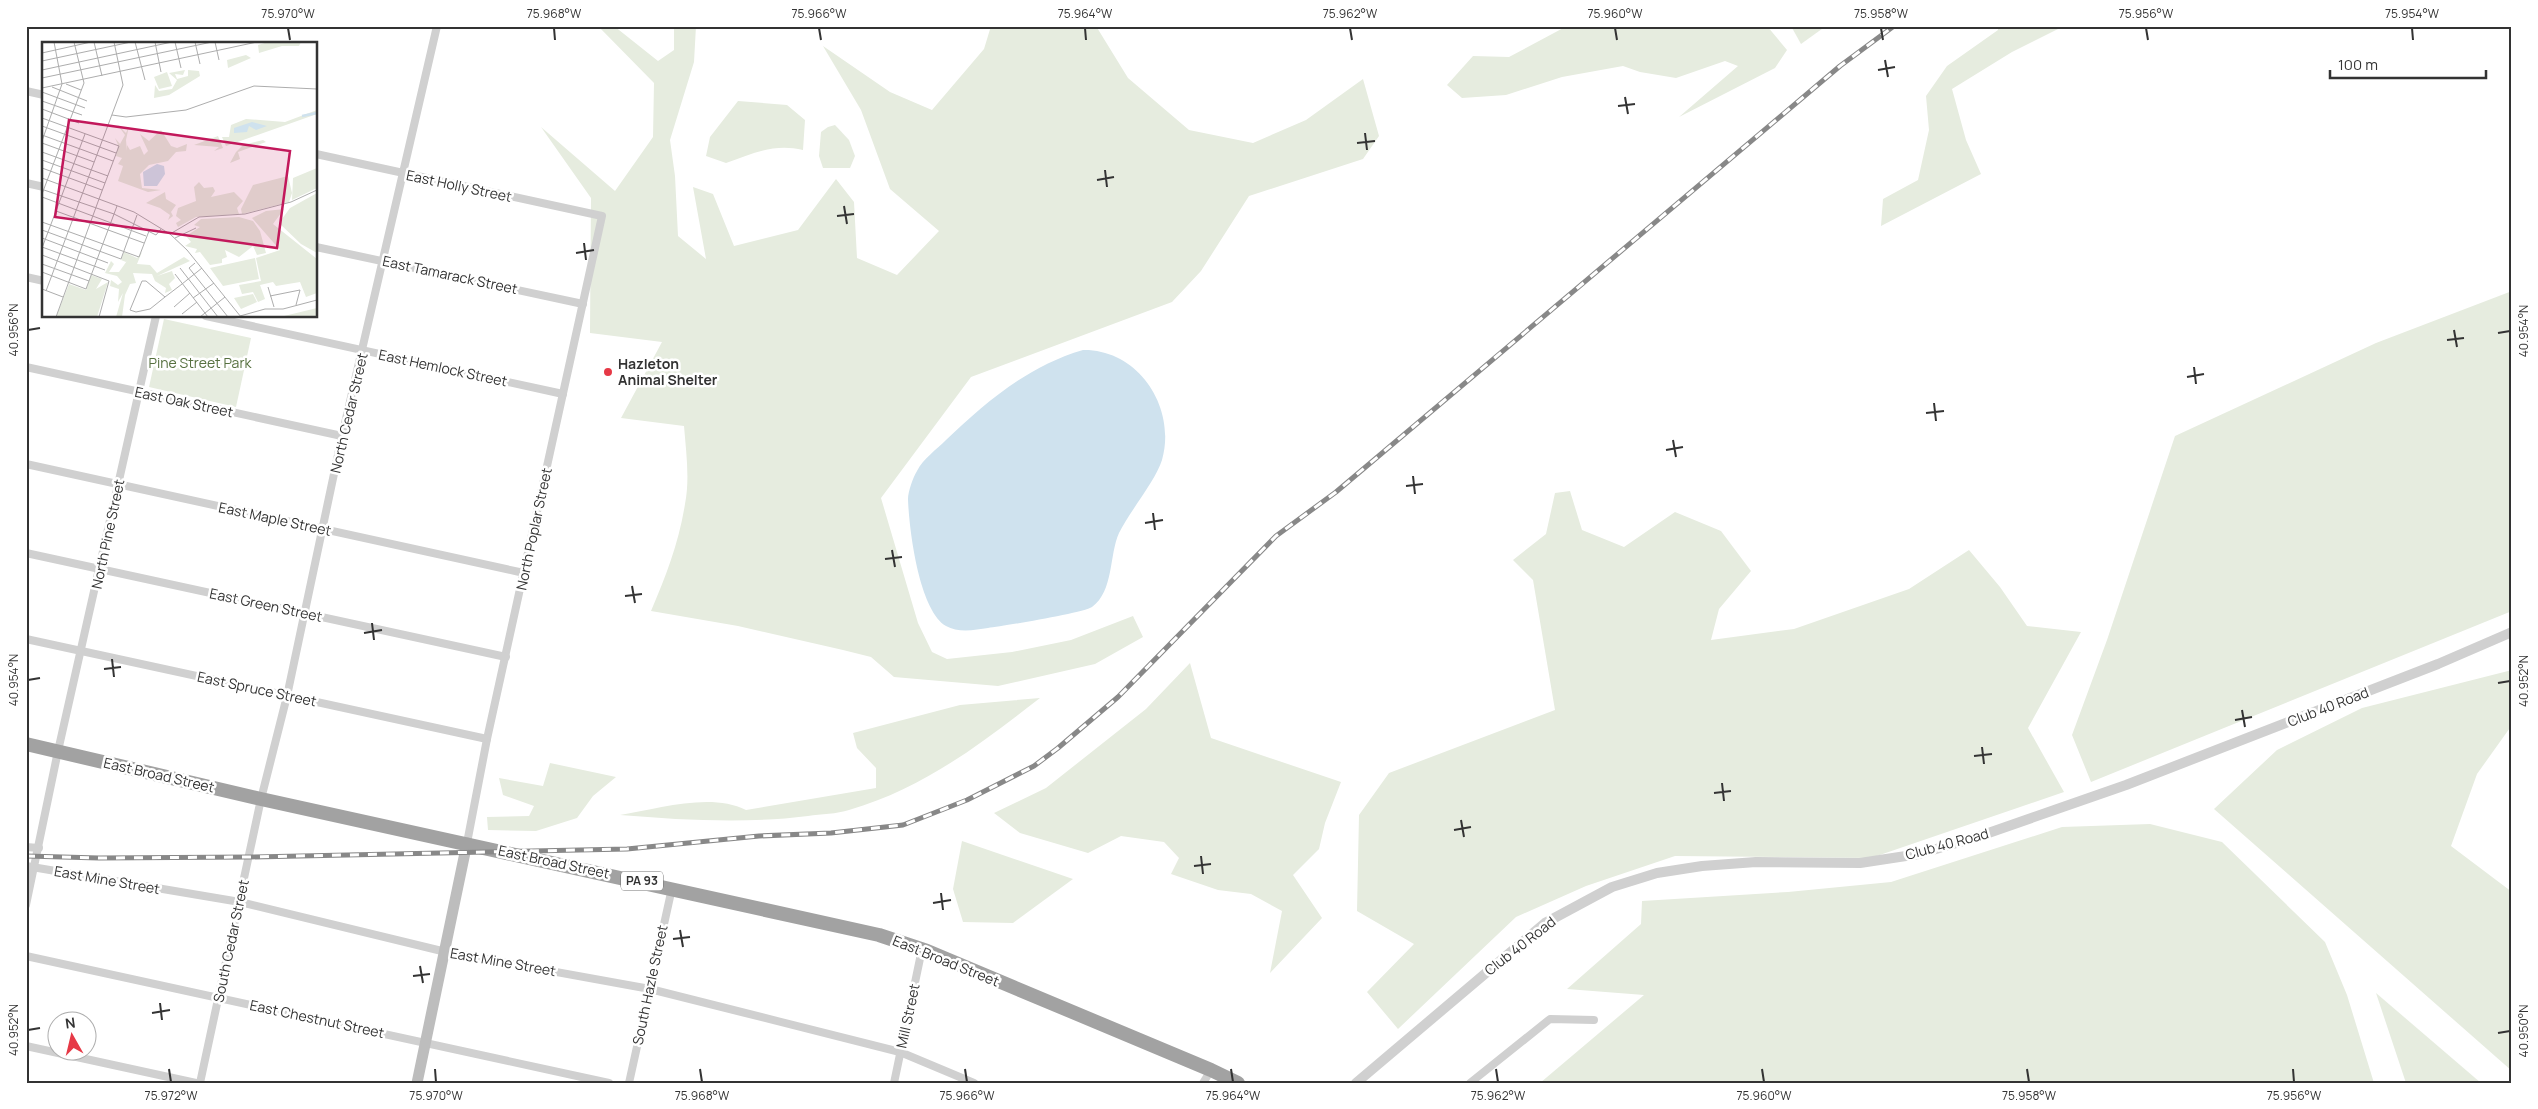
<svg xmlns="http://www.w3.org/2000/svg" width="2538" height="1109" font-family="Manrope,sans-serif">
  <rect width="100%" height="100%" fill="#fff"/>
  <g fill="#e6ecdf">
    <path d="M598,26H614L658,61L674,50V26H696L694,62L670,140L675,176L678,236L706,259L693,187L713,194L734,246L798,230L836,179L854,202L857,258L897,275L939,231L890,189L861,110L823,46L890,92L932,110L984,49L991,26H1096L1128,78L1189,130L1253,143L1306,120L1363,79L1379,136L1363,159L1249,196L1201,271L1172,302L971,377L881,498L918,623L932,652L947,659L1012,652L1071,640L1133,616L1143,637L1095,664L998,686L894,677L871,657L843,650L738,626L651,611C666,576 679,542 685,504C690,479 686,451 684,426L621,418L662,342L590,333L591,198L541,127L615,191L653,137L654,83Z"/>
    <polygon points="1567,26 1767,26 1787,50 1775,68 1679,117 1738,66 1725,61 1676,78 1640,72 1623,66 1562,77 1506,95 1462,98 1447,85 1473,56 1509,57"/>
    <polygon points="1791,26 1826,26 1801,44"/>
    <polygon points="1998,26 2064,26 2012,52 1952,89 1966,140 1981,174 1881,226 1883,199 1918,180 1929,130 1926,96 1947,66 1998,30"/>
    <path d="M738,101L787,105L805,120L803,150C775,143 753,153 726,163L706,156L710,137Z"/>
    <polygon points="835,125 849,140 855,156 850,168 823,168 819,156 821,132 828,127"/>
    <polygon points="2512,291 2512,611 2091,782 2072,735 2107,640 2175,436 2376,343"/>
    <polygon points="164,319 251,338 236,407 149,387"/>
    <polygon points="1570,491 1582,530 1624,547 1675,512 1721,531 1751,571 1719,609 1711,640 1794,629 1909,589 1969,550 2000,587 2027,626 2081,632 2028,728 2064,792 1871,858 1675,856 1586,886 1516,917 1398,1029 1367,992 1414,944 1357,911 1359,815 1389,773 1555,710 1533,580 1513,560 1546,534 1555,493"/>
    <polygon points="1190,663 1211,738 1341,782 1325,823 1319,849 1293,875 1322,918 1270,973 1282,911 1251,894 1218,890 1171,874 1179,858 1164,842 1121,836 1088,853 1020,833 994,813 1046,788 1146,709"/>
    <polygon points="2512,670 2512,725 2477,774 2451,846 2512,892 2512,1071 2214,809 2277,750 2362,708"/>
    <path d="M1040,698C979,745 924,788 849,810C837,814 821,814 808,816C745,824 683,820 620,815C657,809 711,792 746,810L876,788V768L857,748L853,733L960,705Z"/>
    <polygon points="550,763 616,777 593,796 577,818 536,831 488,830 487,817 529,816 534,806 503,795 499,778 543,786"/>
    <polygon points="2150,824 2222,842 2325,942 2347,995 2374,1083 1540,1083 1644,995 1567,989 1641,924 1642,901 1788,892 1891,882 2062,827"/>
    <polygon points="962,841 1073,879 1013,923 963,922 953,889"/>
    <polygon points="2376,993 2481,1083 2406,1083"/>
  </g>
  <path fill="#cfe2ee" d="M1083,350C1138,349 1177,407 1162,460C1156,480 1130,511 1119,533C1109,555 1114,591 1092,607C1083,613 1004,626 988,628C975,630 958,633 946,626C919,610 909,529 908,499C908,492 913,477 917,471C923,459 937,449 946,440C986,402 1028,366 1083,350Z"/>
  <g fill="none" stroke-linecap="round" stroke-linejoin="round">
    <g stroke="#d0d0d0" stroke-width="8">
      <polyline points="26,91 44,95"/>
      <polyline points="316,154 602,216 487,739 467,843"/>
      <polyline points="26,183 44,187"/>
      <polyline points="316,247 583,304"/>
      <polyline points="26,277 44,281"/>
      <polyline points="206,316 563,394"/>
      <polyline points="26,367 342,436"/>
      <polyline points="26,464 524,573"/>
      <polyline points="26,553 506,657"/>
      <polyline points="26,639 487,739"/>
      <polyline points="26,847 39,848"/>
      <polyline points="26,866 240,902 446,952 650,989 900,1052 974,1083"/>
      <polyline points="26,905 58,751 156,316"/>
      <polyline points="26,956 609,1083"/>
      <polyline points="26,1046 196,1083"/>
      <polyline points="200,1083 261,799 287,696 342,436 437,26"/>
      <polyline points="629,1083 672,888"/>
      <polyline points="894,1083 922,949"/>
      <polyline points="1203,1083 1211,1070"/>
      <polyline points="1470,1083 1550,1019 1594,1020"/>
    </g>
    <polyline stroke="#d0d0d0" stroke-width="10" points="1356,1083 1545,923 1612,887 1657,873 1702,866 1756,862 1860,863 1919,854 1977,837 2126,785 2438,664 2512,632"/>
    <polyline stroke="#bdbdbd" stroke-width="11" points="417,1083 467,843"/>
    <polyline stroke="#a2a2a2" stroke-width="14" points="26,744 261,799 879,935 927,951 1211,1070 1238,1083"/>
    <g stroke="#888" stroke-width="5">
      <polyline id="rail" points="26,856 99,858 250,857 627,849 759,836 831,833 903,825 967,800 1034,766 1058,748 1118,697 1276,536 1336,492 1840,66 1894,26"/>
    </g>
    <use href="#rail" stroke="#fff" stroke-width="3" stroke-dasharray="9" stroke-linecap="butt"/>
  </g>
  <path fill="none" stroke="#333" stroke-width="2" d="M288,28L290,40M554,28L555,40M819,28L821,40M1085,28L1086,40M1350,28L1352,40M1615,28L1617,40M1881,28L1883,40M2146,28L2148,40M2412,28L2413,40M1885,60L1888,77M1878,70L1895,67M1625,97L1628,114M1618,106L1635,104M1365,133L1367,150M1357,143L1375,141M1105,170L1107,187M1097,180L1114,177M844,206L847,224M837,216L854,214M584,243L586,260M576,253L594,250M28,330L40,328M2454,330L2457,347M2498,333L2510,331M2447,340L2464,338M2194,367L2196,384M2187,377L2204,374M1934,403L1936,421M1926,413L1944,411M1673,440L1676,457M1666,450L1683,447M1413,476L1415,494M1406,486L1423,484M1153,513L1155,530M1145,523L1163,520M892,550L895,567M885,559L902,557M632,586L635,603M625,596L642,594M372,623L374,640M364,633L382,630M112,659L114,677M104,669L121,667M28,680L40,678M2498,683L2510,681M2242,710L2245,727M2235,720L2252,717M1982,747L1984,764M1974,756L1992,754M1722,783L1724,801M1714,793L1731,791M1461,820L1464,837M1454,830L1471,827M1201,856L1203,874M1194,866L1211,864M941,893L943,910M933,903L951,900M680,930L683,947M673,939L690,937M420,966L423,983M413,976L430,974M160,1003L162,1020M152,1013L170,1010M28,1030L40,1028M2498,1033L2510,1031M169,1069L171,1082M435,1069L436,1082M700,1069L702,1082M965,1069L967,1082M1231,1069L1233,1082M1496,1069L1498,1082M1762,1069L1764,1082M2027,1069L2029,1082M2293,1069L2294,1082"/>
  <circle fill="#e63946" stroke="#fff" stroke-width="2" cx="608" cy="372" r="5"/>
  <g text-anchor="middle" stroke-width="5" stroke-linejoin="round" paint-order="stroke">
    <rect fill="#fff" stroke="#707070" stroke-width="1" x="621" y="871.5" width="42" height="19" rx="4"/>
    <g font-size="12" font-weight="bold" fill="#333">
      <text x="642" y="885">PA 93</text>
    </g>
    <g font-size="14" fill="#333" stroke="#fff">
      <text transform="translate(459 186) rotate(12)" y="5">East Holly Street</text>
      <text transform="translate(450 275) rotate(12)" y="5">East Tamarack Street</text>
      <text transform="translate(443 368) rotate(12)" y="5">East Hemlock Street</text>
      <text transform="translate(184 402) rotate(12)" y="5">East Oak Street</text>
      <text transform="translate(349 413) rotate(-77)" y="5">North Cedar Street</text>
      <text transform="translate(275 519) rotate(12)" y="5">East Maple Street</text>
      <text transform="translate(534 529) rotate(-78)" y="5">North Poplar Street</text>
      <text transform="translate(108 534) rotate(-78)" y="5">North Pine Street</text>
      <text transform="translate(266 605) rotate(12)" y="5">East Green Street</text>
      <text transform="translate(257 689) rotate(12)" y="5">East Spruce Street</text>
      <text transform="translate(2328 707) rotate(-21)" y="5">Club 40 Road</text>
      <text transform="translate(159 775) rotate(13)" y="5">East Broad Street</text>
      <text transform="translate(1947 844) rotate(-15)" y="5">Club 40 Road</text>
      <text transform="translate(554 862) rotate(12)" y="5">East Broad Street</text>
      <text transform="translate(107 880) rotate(10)" y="5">East Mine Street</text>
      <text transform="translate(231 941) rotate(-78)" y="5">South Cedar Street</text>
      <text transform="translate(1520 946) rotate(-38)" y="5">Club 40 Road</text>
      <text transform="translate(946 961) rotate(22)" y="5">East Broad Street</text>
      <text transform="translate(503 962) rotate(10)" y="5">East Mine Street</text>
      <text transform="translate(650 985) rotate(-78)" y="5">South Hazle Street</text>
      <text transform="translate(908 1016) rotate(-78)" y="5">Mill Street</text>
      <text transform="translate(317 1019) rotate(12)" y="5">East Chestnut Street</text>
    </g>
    <g font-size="14" fill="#56703f" stroke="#fff">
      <text x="200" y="368">Pine Street Park</text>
    </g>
    <g font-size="14" font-weight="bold" fill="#333" stroke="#fff" text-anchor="start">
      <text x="618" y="369">Hazleton<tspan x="618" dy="16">Animal Shelter</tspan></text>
    </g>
  </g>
  <g transform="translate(42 42)">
    <rect width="275" height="275" fill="#fff"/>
    <path d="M226,0H259L257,4H240L217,11L216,3ZM204,13L209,16L186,26L185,18ZM143,28L141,33L133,32L135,37L146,34V28L157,29L158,34L127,53L112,56L113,43L117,49L130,47L135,38L127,31ZM125,30L130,44L117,47L112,35ZM275,68V72L184,104L180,95H187L189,83L204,77L243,80ZM75,82L84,91L87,84L84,98L85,109V103L88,108L98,104L102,113L106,109L98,92L107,99L119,88L129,104L135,106L145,102L144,109L134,110L126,119L107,123L98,132L100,146L119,148L106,150L76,139L81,124L76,122L80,116L74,114L76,103L73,96L78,102L83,93ZM176,94L181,106L172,109L177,105L152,103ZM221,98L224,100L196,110L198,117L188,121L194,110L201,103ZM275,126V146L250,158L251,136ZM246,134L250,151L247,160L200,172L199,167L211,143ZM157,140L162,146L171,145L173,149L169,155L192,150L201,159L195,166L197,172L154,175L136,185L134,181L139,178L134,174L136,166L154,159L152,145ZM123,150L124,157L134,163L129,170L131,174L126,178L128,173L118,166L104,161ZM275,151V211L259,202L237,181L248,166ZM242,167L231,182L275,217V251L264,255L258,240L234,244L231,240L218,243L223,257L216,260L211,250L200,252L197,243L219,239L214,216L238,208L210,176L224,169ZM197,175L211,179L218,189L224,211L215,213L211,204L197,215L183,208L185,215L180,217V221L168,223L158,210L153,211L155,207L143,204L149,200L144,194L158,185L152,183L159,177ZM82,210L95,216L100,210L95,222L108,223L115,231L142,215L148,219L115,234L130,229L131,232L133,236L127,242L130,248L123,251L124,246L113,239L110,232L91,231L94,241L88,242L83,253L80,275H74L81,251L76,260L77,247L68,244L69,238L76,243L80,240L75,234L63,231L69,219L72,222L67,230H77L87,216L84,220L79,218ZM213,216L217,237L181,244L168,226ZM49,233L60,237L54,247L66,240L55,275H14L27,242L44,248ZM211,252L215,260L199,267L192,256ZM275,266V275H238Z" fill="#e6ecdf"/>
    <path d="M210,80L225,84L214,88L207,84L205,90L192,91V86ZM115,122L122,124L123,132L115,144H102L101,130Z" fill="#cfe2ee"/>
    <path fill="none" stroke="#cfe2ee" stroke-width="2.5" d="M260,74L275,71"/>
    <path fill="none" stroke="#adadad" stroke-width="1" d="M52,0L60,34M93,0L103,38M113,0L119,30M133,0L139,26M153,0L158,22M173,0L177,18M0,11L49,0M0,19L89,0M0,28L130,0M0,36L170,0M24,42L39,48M10,45L45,59M0,46L215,0M0,50L43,66M0,59L40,73M0,67L37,81M70,73L84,75L144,68L212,44L275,47M0,76L77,104L57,157M0,84L74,111M0,93L71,119M0,99L20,42L12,0M0,101L52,120M0,110L66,134M0,118L63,141M0,126L60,148M0,136L92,170L128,192L145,208L199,275M2,148L72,172L114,193L119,187M0,152L42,41L32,0M0,155L104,194M14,169L102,201M0,180L97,215L107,189M0,188L79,217L95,173M128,192L157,175L203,172L249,160L275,148M0,196L66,221M133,196L154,186M0,205L63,228M0,206L43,92M0,213L67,239L57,275M153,221L147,226L186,275M0,222L47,239M138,226L176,275M0,230L44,247L75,164M133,232L166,275M226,245L232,265M0,247L21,255M4,249L81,43L72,0M228,254L258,248L254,263M123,255L104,239H100L88,268L94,270L108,267L123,255L140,242L160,226M151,256L172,241M132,265L148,251M140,272L155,260M198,274L223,267H241L275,258M14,275L57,157M158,275L183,255"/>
    <path fill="#c2185b" fill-opacity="0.15" stroke="#c2185b" stroke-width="2.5" d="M27,78L248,109L235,206L13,175Z"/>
    <rect width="275" height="275" fill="none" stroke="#333" stroke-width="2.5"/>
  </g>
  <rect width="2538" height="1109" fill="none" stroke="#ffffff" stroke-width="55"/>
  <g transform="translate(72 1036) rotate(352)"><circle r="24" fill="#ffffff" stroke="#adadad"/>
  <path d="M0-4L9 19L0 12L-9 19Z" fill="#e63946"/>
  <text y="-8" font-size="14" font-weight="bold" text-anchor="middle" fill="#333333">N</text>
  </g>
  <path d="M2330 70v8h156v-8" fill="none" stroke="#333333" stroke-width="2.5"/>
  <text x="2338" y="70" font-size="15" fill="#333333" stroke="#ffffff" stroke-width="4" paint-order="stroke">100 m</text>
  <rect x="28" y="28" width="2482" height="1054" fill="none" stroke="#333" stroke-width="2"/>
  <g font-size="12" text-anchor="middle" fill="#333">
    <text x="288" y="18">75.970°W</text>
    <text x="554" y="18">75.968°W</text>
    <text x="819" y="18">75.966°W</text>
    <text x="1085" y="18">75.964°W</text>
    <text x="1350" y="18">75.962°W</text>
    <text x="1615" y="18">75.960°W</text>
    <text x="1881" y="18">75.958°W</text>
    <text x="2146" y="18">75.956°W</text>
    <text x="2412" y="18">75.954°W</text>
    <text transform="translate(14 330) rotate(-90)" y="4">40.956°N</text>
    <text transform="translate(2524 331) rotate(-90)" y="4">40.954°N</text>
    <text transform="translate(14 680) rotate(-90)" y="4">40.954°N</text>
    <text transform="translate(2524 681) rotate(-90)" y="4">40.952°N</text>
    <text transform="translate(14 1030) rotate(-90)" y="4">40.952°N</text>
    <text transform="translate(2524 1031) rotate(-90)" y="4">40.950°N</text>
    <text x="171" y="1100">75.972°W</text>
    <text x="436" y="1100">75.970°W</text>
    <text x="702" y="1100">75.968°W</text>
    <text x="967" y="1100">75.966°W</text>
    <text x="1233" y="1100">75.964°W</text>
    <text x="1498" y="1100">75.962°W</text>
    <text x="1764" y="1100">75.960°W</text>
    <text x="2029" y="1100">75.958°W</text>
    <text x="2294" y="1100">75.956°W</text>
  </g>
</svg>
